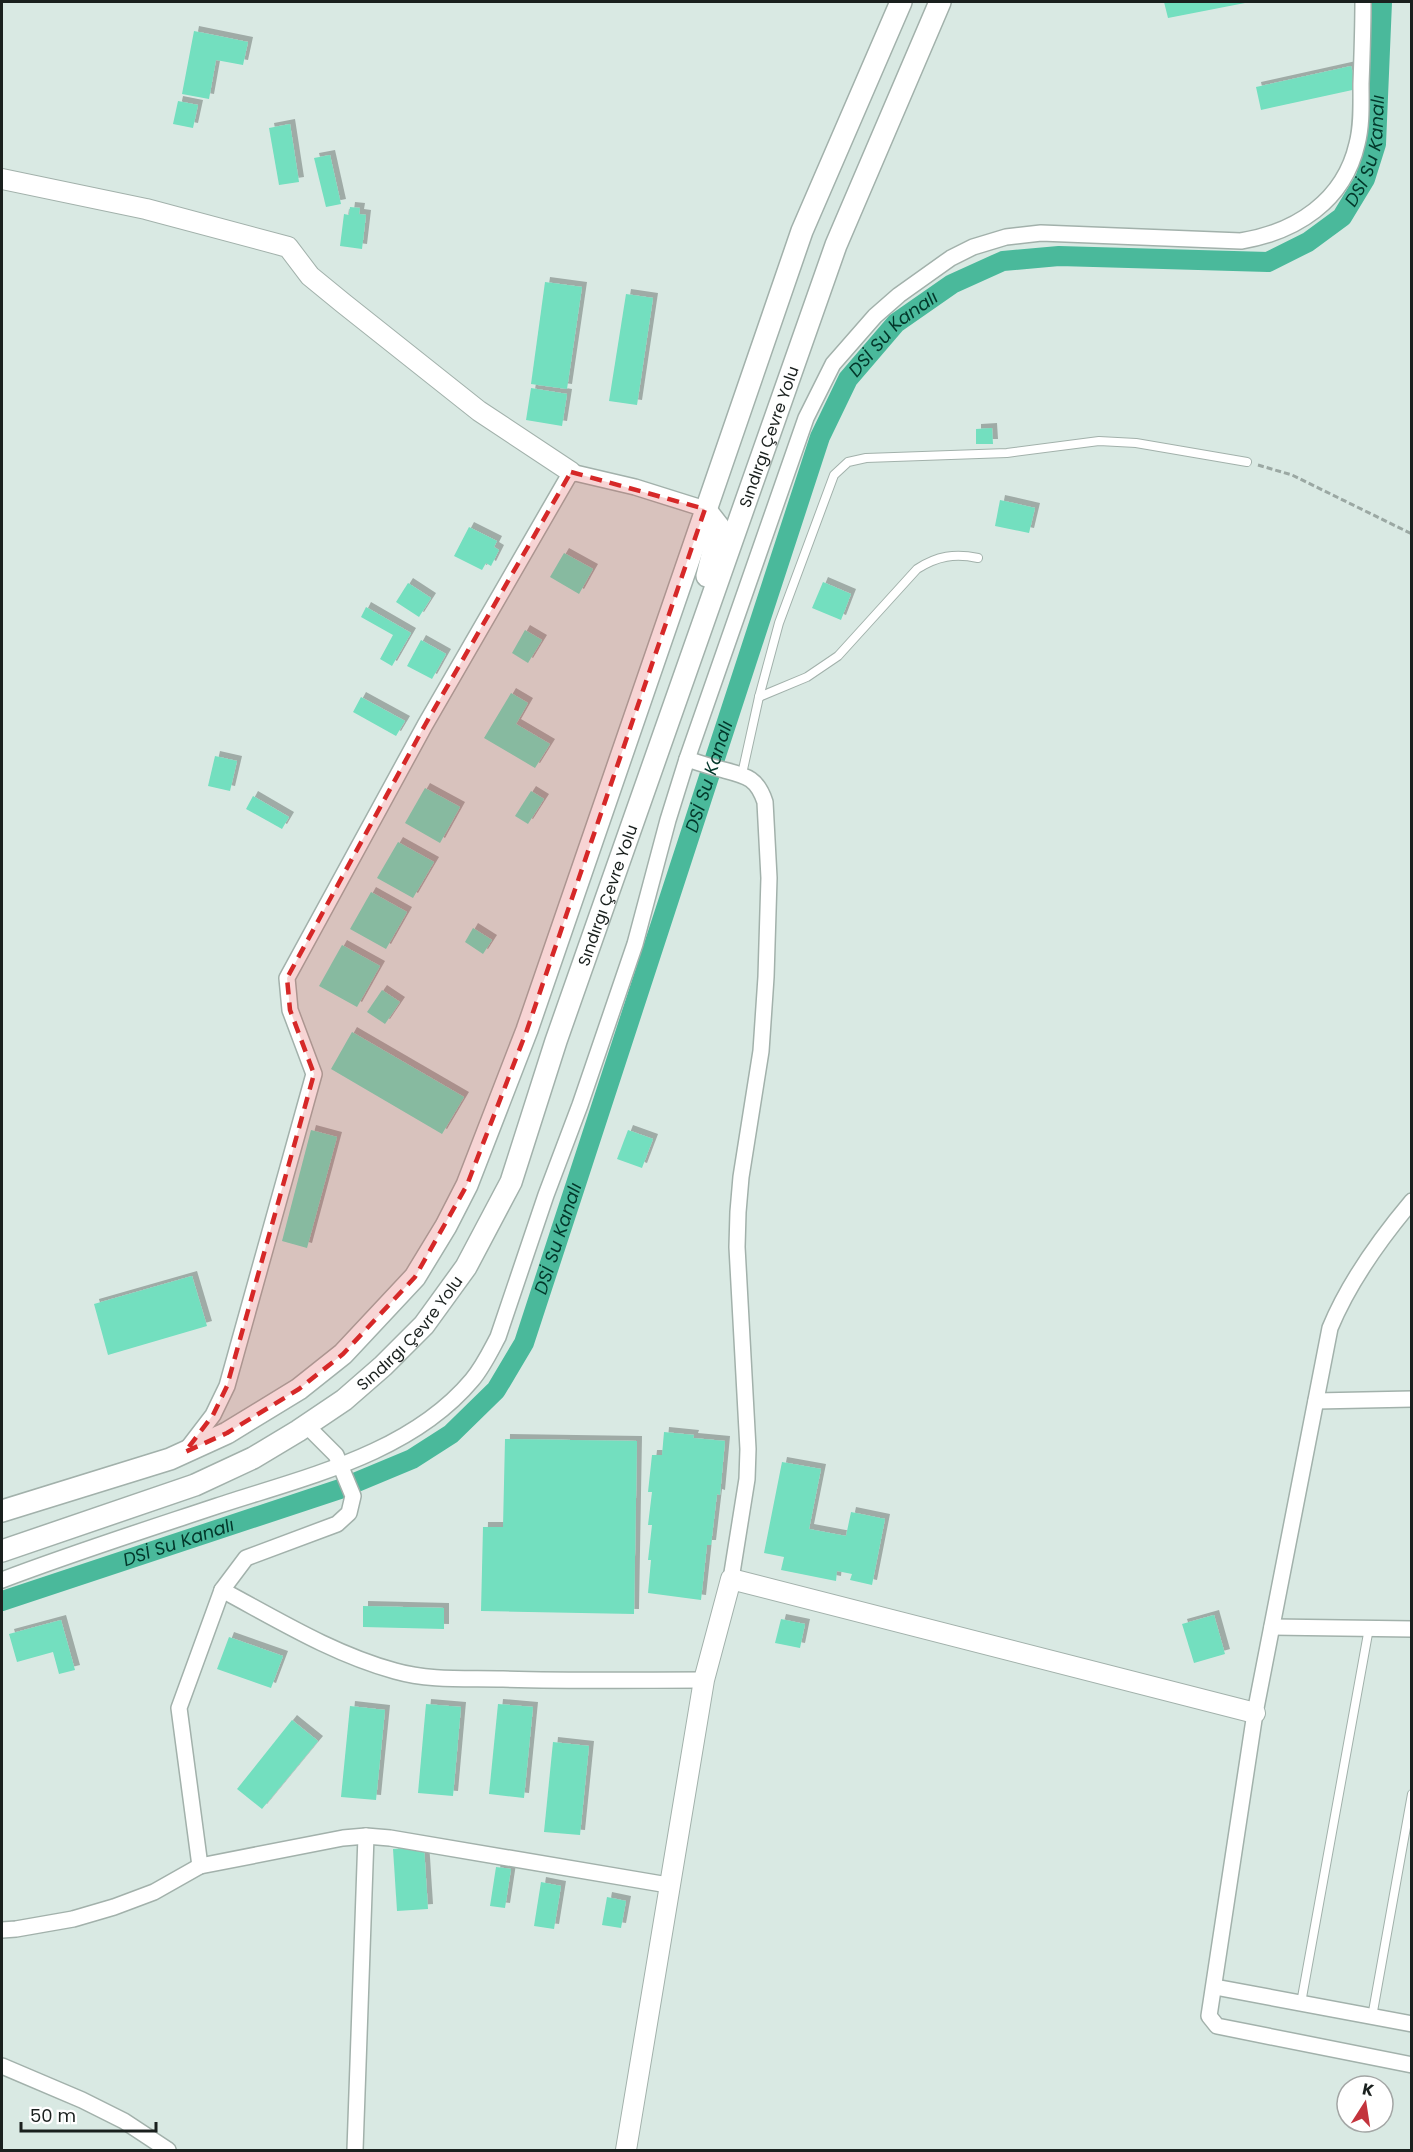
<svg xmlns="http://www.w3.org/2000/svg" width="1413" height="2152" font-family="Poppins,sans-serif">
  <defs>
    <filter id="shadow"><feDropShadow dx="5" dy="-5" stdDeviation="0" flood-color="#0004"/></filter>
  </defs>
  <rect width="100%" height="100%" fill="#d9e9e3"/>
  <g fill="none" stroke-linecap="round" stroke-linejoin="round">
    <path stroke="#4ab99b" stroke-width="20" id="s1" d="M2,1601L340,1489L412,1459L451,1434L496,1390L524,1343L820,437L848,379L896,323L952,284L1003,261L1059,256L1268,262L1308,242L1342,217L1365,179L1376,144L1382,2"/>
  </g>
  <g fill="#73dfbf" filter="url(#shadow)">
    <polygon points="1164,2 1245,2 1245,3 1168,18"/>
    <polygon points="194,31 248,42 243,65 216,60 209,99 182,94"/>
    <polygon points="1351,66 1357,89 1261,110 1256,87"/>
    <polygon points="178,101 198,105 193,128 173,124"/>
    <polygon points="290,124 299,182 279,185 269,128"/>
    <polygon points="330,155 341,204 326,207 314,158"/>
    <polygon points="350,207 360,208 359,214 366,215 362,249 340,246 344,214 349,215"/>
    <polygon points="545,282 582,287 567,389 531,384"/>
    <polygon points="626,294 653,298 637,405 609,401"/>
    <polygon points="531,388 567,394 562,426 526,420"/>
    <polygon points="992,428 993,444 976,444 976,429"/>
    <polygon points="1000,500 1035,508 1029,533 995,526"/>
    <polygon points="469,527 497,541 494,547 499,550 491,566 486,563 482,570 454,556"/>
    <polygon points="564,553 593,569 579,594 550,577"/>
    <polygon points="823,582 851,594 841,620 812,608"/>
    <polygon points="408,583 431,598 419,617 396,602"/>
    <polygon points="366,607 411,633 392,666 380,659 393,635 361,617"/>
    <polygon points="525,630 542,640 528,663 512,653"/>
    <polygon points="421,640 446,654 432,679 407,666"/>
    <polygon points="511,693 528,703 516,724 550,744 535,768 484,738"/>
    <polygon points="361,697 405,721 396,736 353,712"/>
    <polygon points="215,756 237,761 230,791 208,786"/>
    <polygon points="425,788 460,807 440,843 405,823"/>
    <polygon points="531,791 544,799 528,824 515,816"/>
    <polygon points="253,796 289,817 282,829 246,809"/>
    <polygon points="398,842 434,862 413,898 377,878"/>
    <polygon points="371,892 407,912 386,949 350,929"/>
    <polygon points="473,928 492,940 483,954 465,942"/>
    <polygon points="342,945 380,966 357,1007 319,986"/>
    <polygon points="382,990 400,1002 385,1024 367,1012"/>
    <polygon points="352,1032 464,1097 442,1134 331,1069"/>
    <polygon points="311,1130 337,1137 307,1248 282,1241"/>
    <polygon points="628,1130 653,1139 642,1168 617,1159"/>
    <polygon points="192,1276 207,1326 108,1355 94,1304"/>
    <polygon points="664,1432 694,1435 693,1438 725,1441 720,1495 717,1494 711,1545 707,1545 701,1600 648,1593 651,1560 648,1560 652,1525 648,1525 652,1492 648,1492 652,1455 662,1455"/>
    <polygon points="505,1439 637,1441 634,1614 481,1611 483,1527 503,1527"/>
    <polygon points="782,1462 821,1469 809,1529 846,1536 851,1512 885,1519 872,1585 850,1580 852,1574 837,1571 836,1581 781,1570 784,1557 764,1553"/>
    <polygon points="363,1606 444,1608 444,1629 363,1627"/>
    <polygon points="1214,1615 1225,1654 1194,1663 1182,1624"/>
    <polygon points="781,1619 805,1624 800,1648 775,1643"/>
    <polygon points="61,1620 75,1670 59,1674 53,1652 17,1662 9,1634"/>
    <polygon points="229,1637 283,1656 271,1688 217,1669"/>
    <polygon points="426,1704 461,1707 453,1796 418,1793"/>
    <polygon points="498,1704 533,1707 524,1798 489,1794"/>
    <polygon points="350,1706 385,1710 376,1800 341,1797"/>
    <polygon points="292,1720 318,1741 262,1809 237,1789"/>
    <polygon points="553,1742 589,1746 580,1835 544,1832"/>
    <polygon points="424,1847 428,1909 397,1911 393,1849"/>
    <polygon points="496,1867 511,1869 505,1908 490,1906"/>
    <polygon points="541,1882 561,1886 554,1929 534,1926"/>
    <polygon points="607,1897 626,1901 621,1928 602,1925"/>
  </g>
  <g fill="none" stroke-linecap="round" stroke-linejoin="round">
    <g stroke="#a2b1ab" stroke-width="10">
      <g id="service">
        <path d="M759,697L807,677L838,656L917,569C937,556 955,553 978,558"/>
        <polyline points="742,774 759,697 779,623 834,475 848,462 866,458 1007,453 1099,441 1136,443 1247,462"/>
        <polyline points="1301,2003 1369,1628"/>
        <polyline points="1372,2017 1412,1794"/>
      </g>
    </g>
    <g stroke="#a2b1ab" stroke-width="18">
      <g id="minor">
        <path d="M687,759C699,763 711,767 724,770C747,776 757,778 765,802L769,878L766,977L761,1051L741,1177L738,1212L737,1247L748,1449L747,1479L731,1579"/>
        <path d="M1412,1201C1380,1239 1349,1282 1330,1328L1255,1713L1209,2016L1217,2026L1412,2065"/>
        <polyline points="1316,1401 1412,1399"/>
        <polyline points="187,1449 213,1415 227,1386 314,1074 290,1010 287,978 425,725 571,472 635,487 705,509"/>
        <path d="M2,1580C73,1553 145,1530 217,1506C305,1477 410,1454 472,1380C483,1367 490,1352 498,1337L546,1195L580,1105L635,944L668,820L687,759L806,418L833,364L875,316L899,295L951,258L973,247L1006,237L1041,233L1241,241C1296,232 1344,201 1357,144C1362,125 1361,104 1361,84C1362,57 1363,29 1363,2"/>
        <path d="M222,1590C278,1620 333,1654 395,1671C430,1681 467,1678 503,1679C570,1681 637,1680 704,1680"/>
        <polyline points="1272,1627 1412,1629"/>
        <polyline points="200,1866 179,1708 222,1590 246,1558 337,1524 349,1513 353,1496 336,1455 307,1426"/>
        <polyline points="2,1930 16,1929 73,1919 114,1907 154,1892 200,1866 343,1838 366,1836 390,1838 668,1885"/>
        <polyline points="1215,1987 1412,2024"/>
        <polyline points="2,2066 82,2100 124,2121 168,2150"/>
        <polyline points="355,2150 366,1836"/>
      </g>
    </g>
    <g stroke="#a2b1ab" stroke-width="22">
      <g id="tertiary">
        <polyline points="2,179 146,209 288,247 310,276 343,303 479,411 571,472"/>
        <polyline points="626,2150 704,1680 731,1579 1255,1713"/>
      </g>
    </g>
    <g stroke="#a2b1ab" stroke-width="24">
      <g id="secondary">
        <polyline points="705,509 719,527 707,576"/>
        <polyline points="2,1511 170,1459 227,1433 299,1389 343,1354 415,1277 446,1226 467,1185 527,1030 802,231 901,2"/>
        <path id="s2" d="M2,1551L195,1485L253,1458L298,1431L344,1400L383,1366L424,1325L466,1267L511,1182L556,1041L836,245L940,2"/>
      </g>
    </g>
    <polyline stroke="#9ba8a3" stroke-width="3" stroke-dasharray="6 3" stroke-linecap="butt" points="1258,465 1292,475 1412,534"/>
    <use href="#service" stroke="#fff" stroke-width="8"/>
    <use href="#minor" stroke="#fff" stroke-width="15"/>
    <use href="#tertiary" stroke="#fff" stroke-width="20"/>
    <use href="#secondary" stroke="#fff" stroke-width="21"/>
  </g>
  <path fill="#d62828" fill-opacity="0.2" stroke="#d62828" stroke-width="4.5" stroke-dasharray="12 8" stroke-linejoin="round" d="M571,472L705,509L527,1030L467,1185L415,1277L343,1354L299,1389L227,1433L185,1452L213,1415L227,1386L314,1074L290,1010L287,978L425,725Z"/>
  <g text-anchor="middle" stroke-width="5" stroke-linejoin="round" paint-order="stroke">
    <g font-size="16" fill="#1a201e" stroke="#fff">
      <text dy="6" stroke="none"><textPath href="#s2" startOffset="1442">Sındırgı Çevre Yolu</textPath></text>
      <text dy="6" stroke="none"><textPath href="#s2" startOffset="956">Sındırgı Çevre Yolu</textPath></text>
      <text dy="6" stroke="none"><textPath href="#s2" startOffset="470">Sındırgı Çevre Yolu</textPath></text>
    </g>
    <g font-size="18" font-style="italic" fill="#02372a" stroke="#fff">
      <text dy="6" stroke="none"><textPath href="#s1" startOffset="2238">DSİ Su Kanalı</textPath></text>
      <text dy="6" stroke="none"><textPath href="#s1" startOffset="1680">DSİ Su Kanalı</textPath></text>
      <text dy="6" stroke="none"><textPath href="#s1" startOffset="1194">DSİ Su Kanalı</textPath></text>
      <text dy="6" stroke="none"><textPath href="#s1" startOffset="708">DSİ Su Kanalı</textPath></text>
      <text dy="6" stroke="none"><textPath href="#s1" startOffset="186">DSİ Su Kanalı</textPath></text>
    </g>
  </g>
  <rect width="1413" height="2152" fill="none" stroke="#1a201e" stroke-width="6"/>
  <g transform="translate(1365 2104) rotate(12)"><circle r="28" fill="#ffffff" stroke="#a3a6a5" stroke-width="1.5"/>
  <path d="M0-4.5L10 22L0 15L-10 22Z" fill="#c3333c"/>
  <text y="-9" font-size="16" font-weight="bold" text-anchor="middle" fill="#1a201e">K</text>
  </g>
  <path d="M21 2122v9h135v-9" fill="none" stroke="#1a201e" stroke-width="3"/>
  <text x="30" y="2122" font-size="18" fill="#1a201e" stroke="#ffffff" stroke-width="4.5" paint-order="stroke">50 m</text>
</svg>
